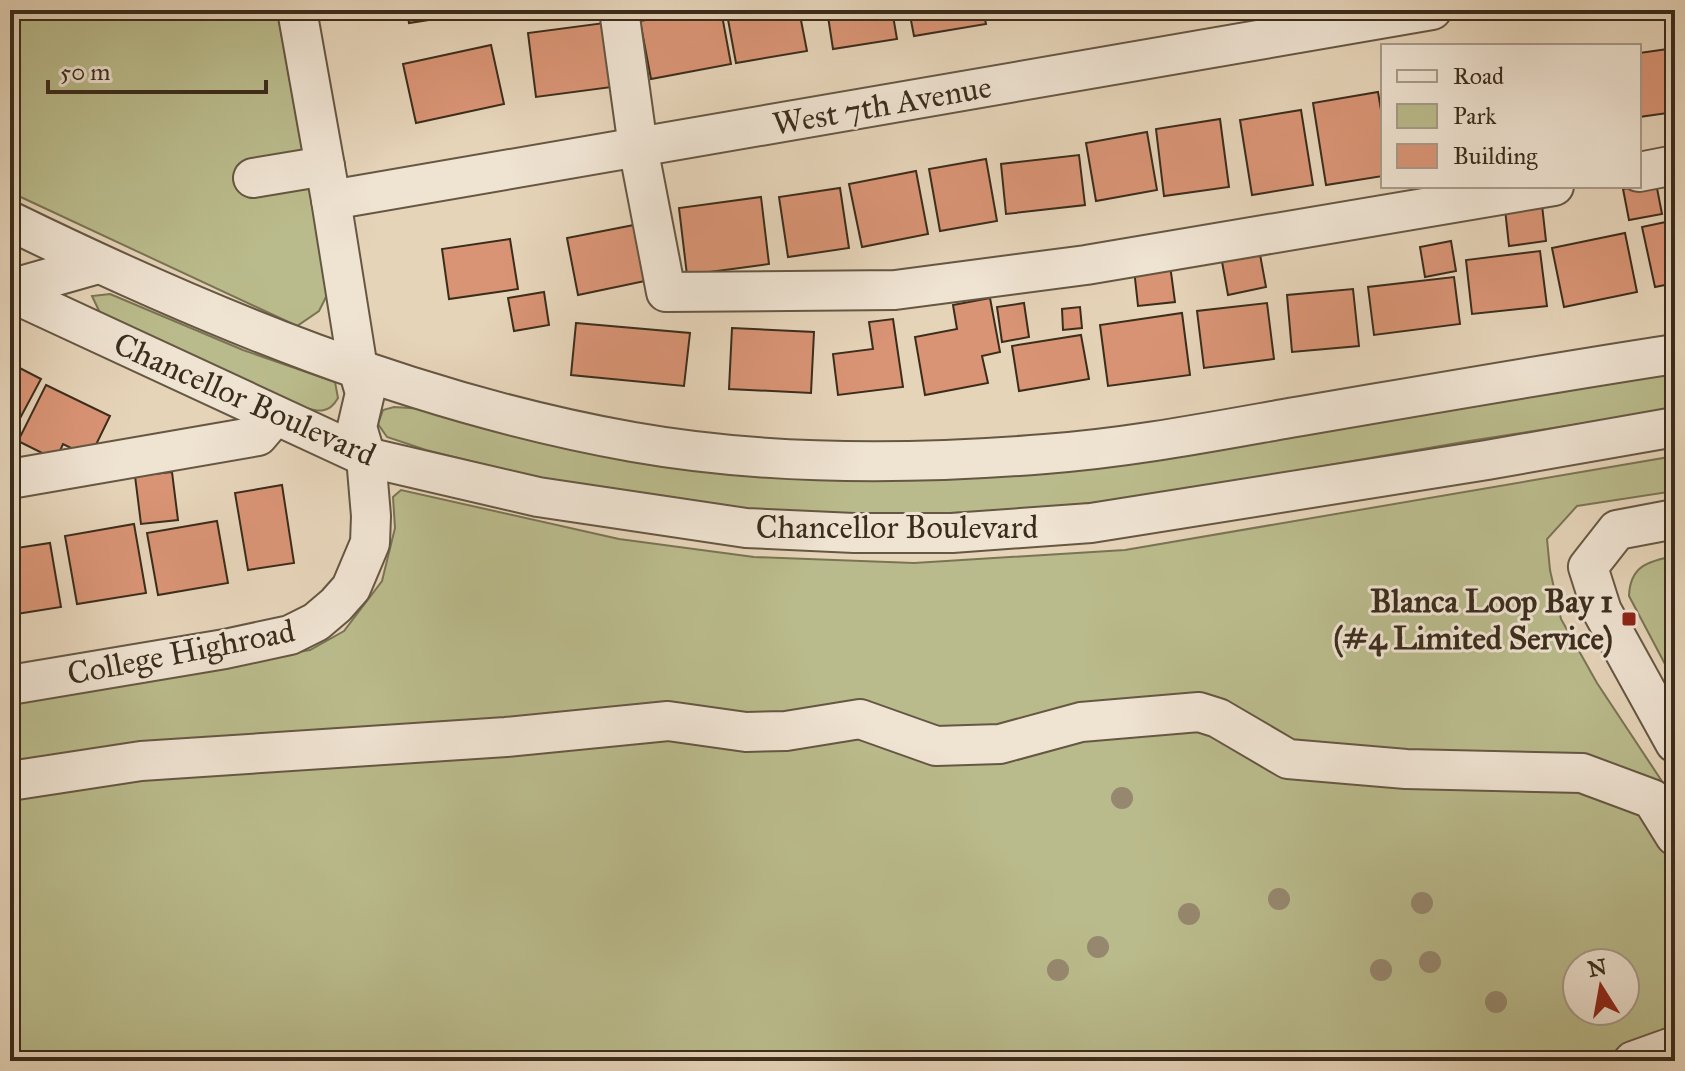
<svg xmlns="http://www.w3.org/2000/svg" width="1685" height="1071" font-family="'IM FELL Great Primer',serif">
  <rect width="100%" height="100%" fill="#e6d4b9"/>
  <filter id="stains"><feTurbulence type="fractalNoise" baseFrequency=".0025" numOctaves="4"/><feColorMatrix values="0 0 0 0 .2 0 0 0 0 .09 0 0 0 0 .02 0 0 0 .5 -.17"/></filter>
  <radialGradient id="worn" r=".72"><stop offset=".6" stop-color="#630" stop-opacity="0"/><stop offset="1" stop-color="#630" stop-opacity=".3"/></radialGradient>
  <g fill="#babb8c" stroke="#7a7454" stroke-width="2" fill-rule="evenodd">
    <polygon points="10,10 277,10 328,293 319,311 297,326 10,192"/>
    <path d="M110,294L243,350L335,382L338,398C328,416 316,411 299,406L101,315L92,296Z"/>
    <polygon points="1675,370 1675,409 1469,441 1126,500 1002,511 899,515 750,510 575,487 426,450 387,437 378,424 383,410 394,407 425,409 757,472"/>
    <path d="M1675,456V491L1577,506L1547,539L1550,570L1561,619L1597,683L1675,801V1061H10V701L310,650L344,631L382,581L395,528L393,497L401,490L619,539L754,557L914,563L1125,550ZM1577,963H1625V1011H1577Z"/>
    <path d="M1675,556V683L1629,596C1630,566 1648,561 1675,556Z"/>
  </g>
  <g fill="#d99475" stroke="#3b2d1c" stroke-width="2">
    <polygon points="407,10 493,10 409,23"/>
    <polygon points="702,10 721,10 731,64 651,79 640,21"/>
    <polygon points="748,10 799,10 807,51 736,63 727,14"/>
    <polygon points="827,10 892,10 897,39 833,49"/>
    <polygon points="909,10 983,10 986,24 914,36"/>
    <polygon points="604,23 612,87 536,97 528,33"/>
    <polygon points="491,45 504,104 416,123 403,64"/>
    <polygon points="1675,48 1675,112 1639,117 1639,53"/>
    <polygon points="1378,92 1383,122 1383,176 1326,185 1313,103"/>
    <polygon points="1301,110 1313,185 1252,195 1240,120"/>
    <polygon points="1220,119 1229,187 1164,196 1156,129"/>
    <polygon points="1147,132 1157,190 1096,201 1086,143"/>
    <polygon points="1079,155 1085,205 1006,214 1001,164"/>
    <polygon points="986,159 997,221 940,231 929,169"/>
    <polygon points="916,171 928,234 862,247 849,184"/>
    <polygon points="1656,183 1662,214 1629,220 1623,189"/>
    <polygon points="840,188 849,248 788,257 779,197"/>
    <polygon points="761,197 769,264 687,275 679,208"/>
    <polygon points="1542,205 1546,241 1509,246 1505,209"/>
    <polygon points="1675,220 1675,283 1655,287 1642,227"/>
    <polygon points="634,225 645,281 578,295 567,238"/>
    <polygon points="1625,233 1637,292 1564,307 1552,248"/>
    <polygon points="510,239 518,289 449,299 442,249"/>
    <polygon points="1451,241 1456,271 1425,277 1420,247"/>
    <polygon points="1259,249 1266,287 1228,295 1221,256"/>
    <polygon points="1540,251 1547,306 1472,314 1466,260"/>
    <polygon points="1170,265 1175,302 1138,306 1134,269"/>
    <polygon points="1454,277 1460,324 1374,335 1368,287"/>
    <polygon points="1353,289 1359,346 1292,352 1287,295"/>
    <polygon points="544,292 549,325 514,331 508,298"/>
    <polygon points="990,298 1000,352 982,356 988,383 925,395 915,337 957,329 953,305"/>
    <polygon points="1024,303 1029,337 1002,342 997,307"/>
    <polygon points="1267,303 1274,359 1204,368 1197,311"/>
    <polygon points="1080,307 1082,328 1063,330 1062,309"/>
    <polygon points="1182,313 1190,375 1108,386 1100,325"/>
    <polygon points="893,319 903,387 838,395 833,354 873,349 869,322"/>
    <polygon points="576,323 690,333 684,386 571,375"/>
    <polygon points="732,328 814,332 811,393 729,389"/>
    <polygon points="1081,335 1089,379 1019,391 1012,346"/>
    <polygon points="10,363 41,379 10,437"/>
    <polygon points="46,385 110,416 90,457 63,444 56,460 18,441"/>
    <polygon points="172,472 178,520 141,524 135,476"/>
    <polygon points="282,485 294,563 248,570 235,493"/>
    <polygon points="217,521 228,583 158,595 147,533"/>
    <polygon points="134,524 146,593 77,604 65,536"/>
    <polygon points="50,543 61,607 10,615 10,549"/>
  </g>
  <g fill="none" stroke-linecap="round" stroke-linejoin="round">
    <g stroke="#665743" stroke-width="42">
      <g id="minor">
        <polyline points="619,10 638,147 666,292 895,290 1086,265 1554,186"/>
        <polyline points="1639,172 1675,165"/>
        <polyline points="253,178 325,166"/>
        <polyline points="331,200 1432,10"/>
        <path d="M10,221C209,318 414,403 633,442C769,466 909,465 1045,454C1126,448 1205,433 1284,419C1414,397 1544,374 1675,354"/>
        <polyline points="10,289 98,264"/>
        <polyline points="10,292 366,457 538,497 746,528 854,533 952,533 1091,523 1487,460 1675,427"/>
        <polyline points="10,479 258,436 275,416"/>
        <polyline points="1675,519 1617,530 1588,567 1602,611 1675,743"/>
        <polyline points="10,685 225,649 290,635 316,622 336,605 351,588 370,543 371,516 366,457 357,427 365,393 358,369 331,200 297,10"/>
        <polyline points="10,781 141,761 506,737 668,721 746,732 786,731 860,719 936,746 1000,744 1081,722 1199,712 1218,718 1288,759 1406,769 1582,773 1652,799 1675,836"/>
        <polyline points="1633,1061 1675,1046"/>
      </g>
    </g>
    <use href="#minor" stroke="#efe3d2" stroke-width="38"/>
  </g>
  <g fill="#96886f">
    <circle cx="1122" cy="798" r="11"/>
    <circle cx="1279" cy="899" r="11"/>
    <circle cx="1422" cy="903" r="11"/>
    <circle cx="1189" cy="914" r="11"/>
    <circle cx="1098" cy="947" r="11"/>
    <circle cx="1430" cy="962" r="11"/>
    <circle cx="1058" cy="970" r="11"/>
    <circle cx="1381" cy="970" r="11"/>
    <circle cx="1496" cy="1002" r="11"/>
  </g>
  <rect fill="#8f2418" stroke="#efe3d2" stroke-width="3" x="1621" y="611" width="16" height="16" rx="4"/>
  <g text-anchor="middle" stroke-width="6" stroke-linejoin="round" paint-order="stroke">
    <g font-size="32" fill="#3b2d1c" stroke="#efe3d2">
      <text transform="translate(882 105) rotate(-10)" y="11">West 7th Avenue</text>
      <text transform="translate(245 399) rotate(24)" y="11">Chancellor Boulevard</text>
      <text x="897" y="538">Chancellor Boulevard</text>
      <text transform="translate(181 652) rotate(-11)" y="11">College Highroad</text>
    </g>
    <g font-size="32" font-weight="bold" fill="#3b2d1c" stroke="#efe3d2" text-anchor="end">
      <text x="1613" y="612">Blanca Loop Bay 1<tspan x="1613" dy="37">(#4 Limited Service)</tspan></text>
    </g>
  </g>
  <rect width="1685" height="1071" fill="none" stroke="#e6d4b9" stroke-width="40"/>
  <rect x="12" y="12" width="1661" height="1047" fill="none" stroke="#3b2d1c" stroke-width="4"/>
  <rect x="20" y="20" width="1645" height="1031" fill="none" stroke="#3b2d1c" stroke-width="2"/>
  <rect x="1381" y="44" width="260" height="144" fill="#efe3d2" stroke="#a79a89" stroke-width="2"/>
  <rect x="1397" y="70" width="40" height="12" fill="#efe3d2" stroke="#a79a89" stroke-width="2"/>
  <text x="1453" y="84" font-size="24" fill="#3b2d1c">Road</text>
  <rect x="1397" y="104" width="40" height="24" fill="#babb8c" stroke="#a79a89" stroke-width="2"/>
  <text x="1453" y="124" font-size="24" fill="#3b2d1c">Park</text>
  <rect x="1397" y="144" width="40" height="24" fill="#d99475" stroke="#a79a89" stroke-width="2"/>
  <text x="1453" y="164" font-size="24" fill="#3b2d1c">Building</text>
  <g transform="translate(1601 987) rotate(349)"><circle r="38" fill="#efe3d2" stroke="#a79a89" stroke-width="2"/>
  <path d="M0-6L14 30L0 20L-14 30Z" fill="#8f2418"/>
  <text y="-12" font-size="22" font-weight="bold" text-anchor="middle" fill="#3b2d1c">N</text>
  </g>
  <path d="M48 80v12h218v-12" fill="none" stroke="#3b2d1c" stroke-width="4"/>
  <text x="60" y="80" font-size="24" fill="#3b2d1c" stroke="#efe3d2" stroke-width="6" paint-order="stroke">50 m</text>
  <rect width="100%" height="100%" filter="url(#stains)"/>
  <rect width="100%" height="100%" fill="url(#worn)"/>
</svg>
